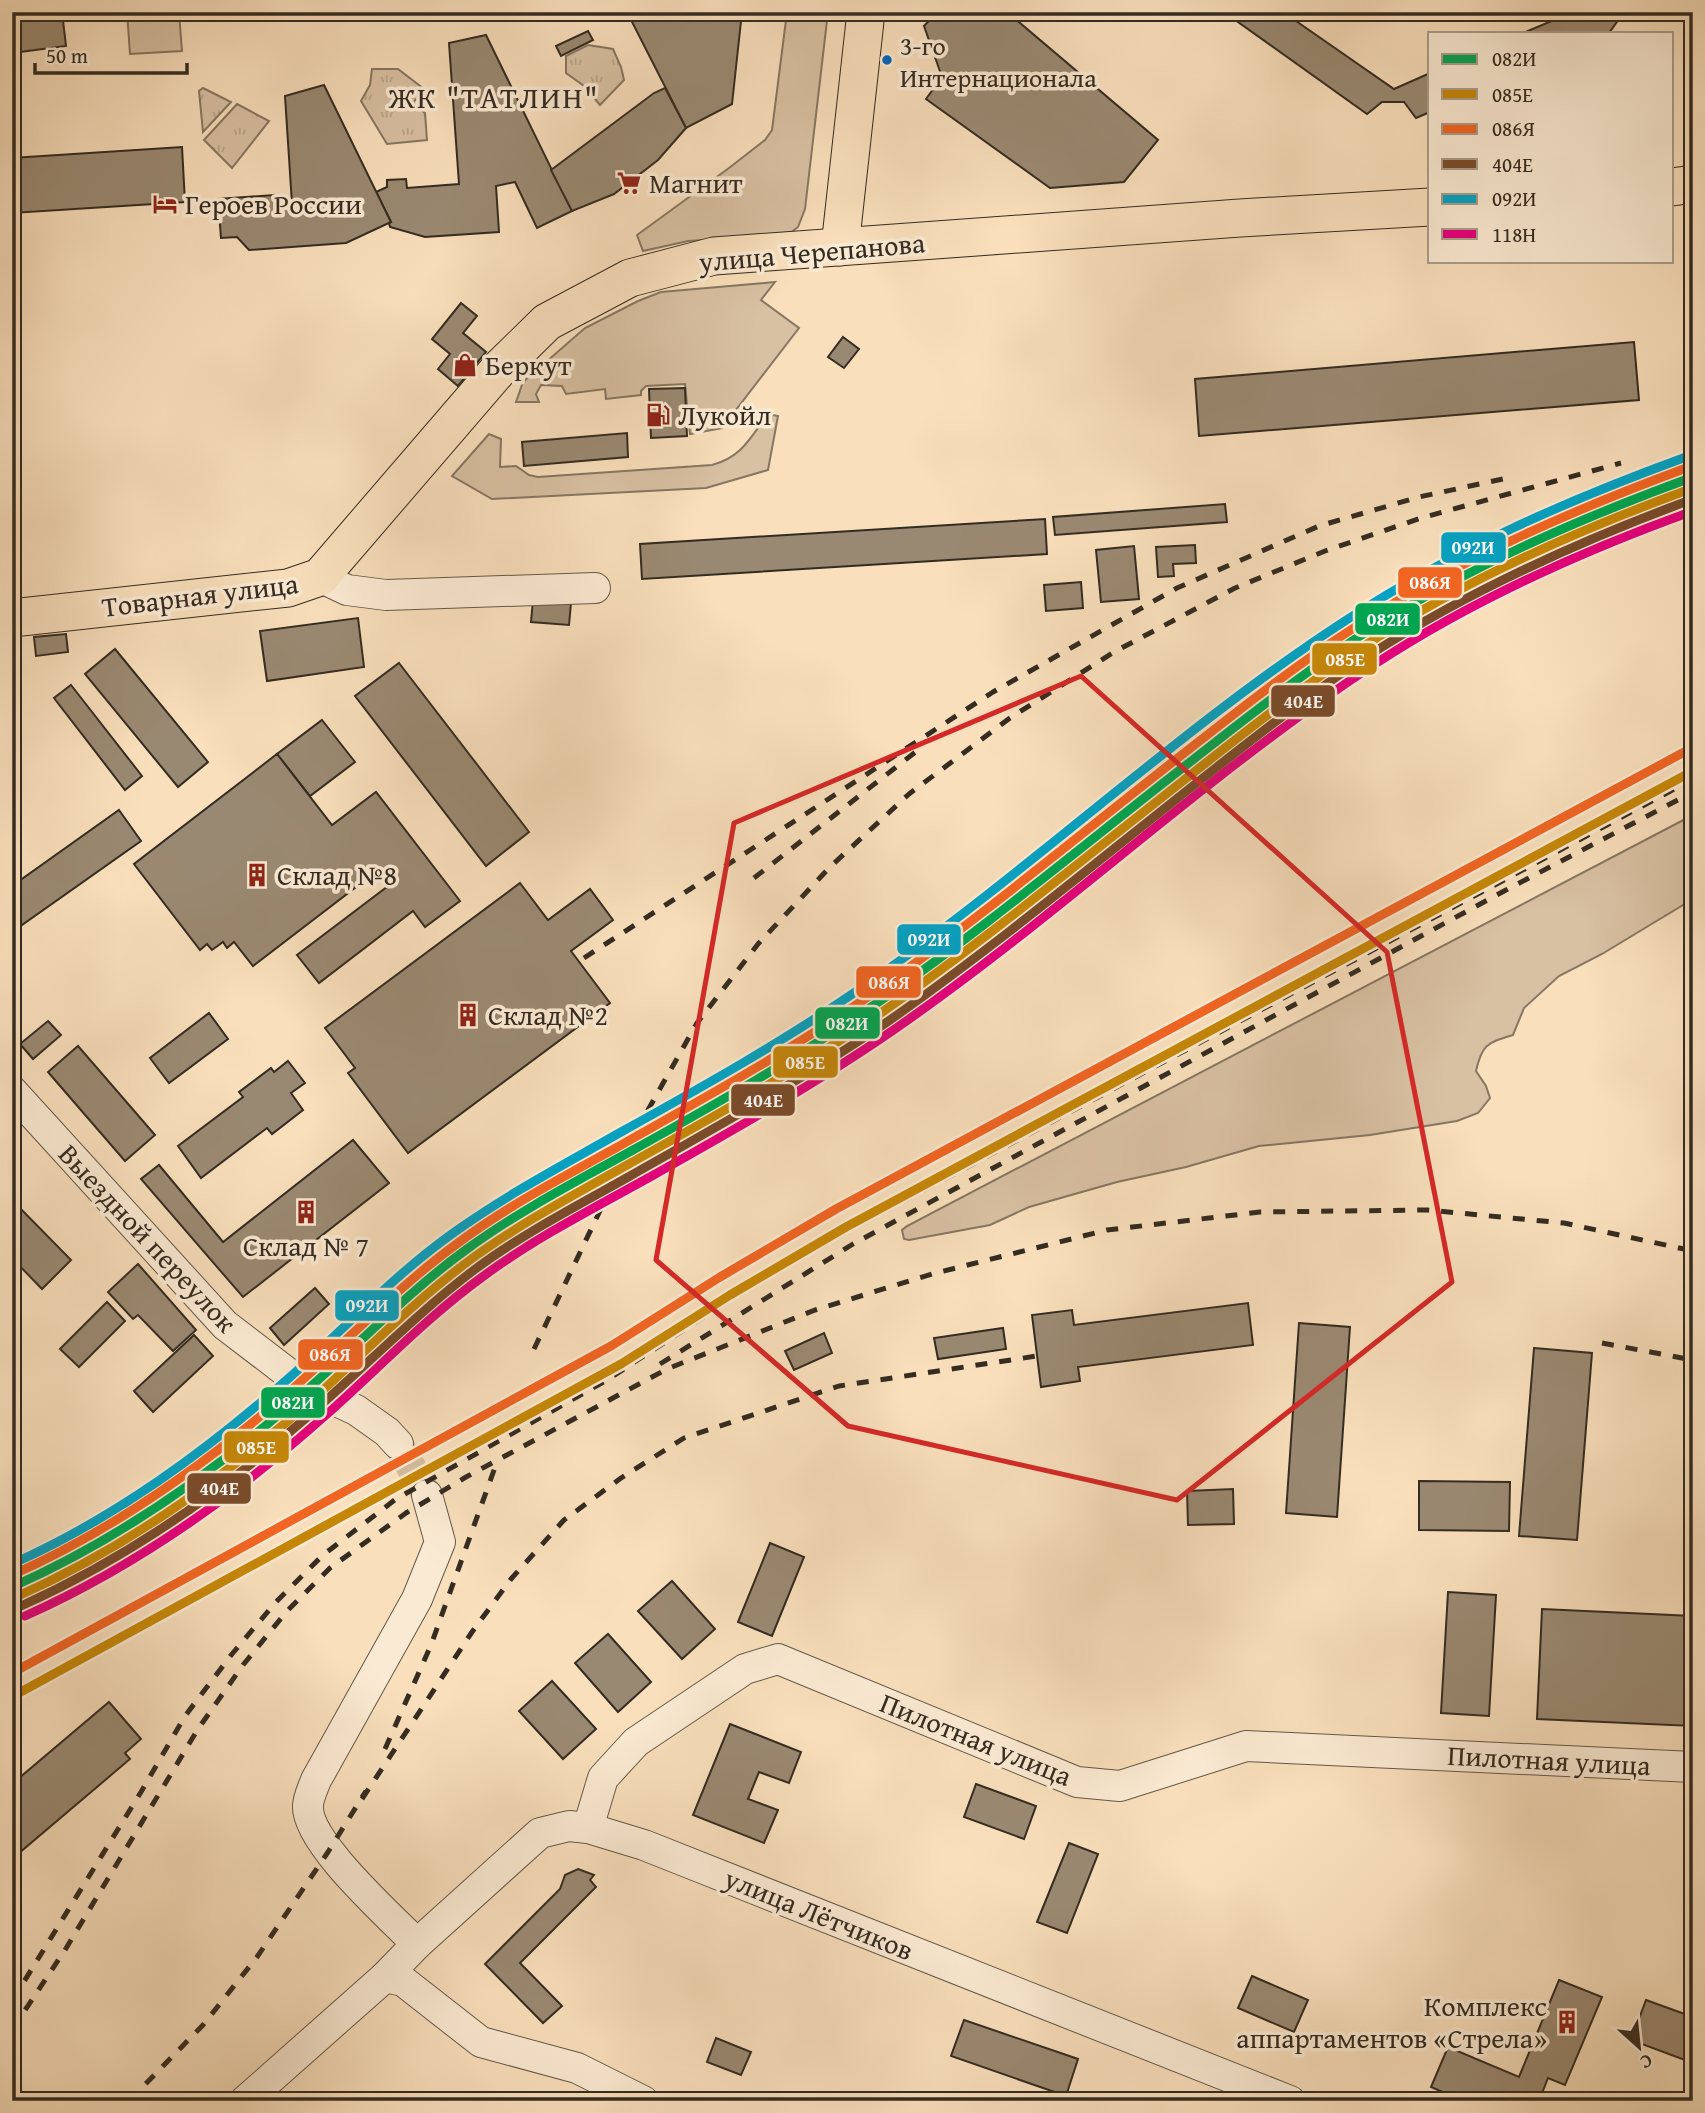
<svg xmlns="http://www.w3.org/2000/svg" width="1705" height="2113" font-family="'Gentium Book Plus',serif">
  <defs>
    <pattern id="park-tufts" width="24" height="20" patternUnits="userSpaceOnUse" patternTransform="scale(1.75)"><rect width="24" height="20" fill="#d8c0a2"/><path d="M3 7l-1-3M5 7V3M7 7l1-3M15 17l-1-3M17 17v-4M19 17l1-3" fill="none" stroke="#baa58b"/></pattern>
  </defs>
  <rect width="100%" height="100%" fill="#f9dfbc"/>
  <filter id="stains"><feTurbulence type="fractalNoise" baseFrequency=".00286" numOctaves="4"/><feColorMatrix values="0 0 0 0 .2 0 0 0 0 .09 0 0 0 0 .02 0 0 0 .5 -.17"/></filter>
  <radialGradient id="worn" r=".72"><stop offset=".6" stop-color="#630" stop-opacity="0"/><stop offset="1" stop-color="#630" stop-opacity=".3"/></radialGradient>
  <g fill="#d8c0a2" stroke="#867662" stroke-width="2">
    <polygon points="127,12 179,12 182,51 130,54"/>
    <polygon points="787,12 828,12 805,209 798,227 789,234 688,241 643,251 637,235 729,168 765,140 772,130"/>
    <polygon points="775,282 761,300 799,328 722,428 690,434 685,384 646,386 641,391 641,395 606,399 605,389 566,394 562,386 541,385 536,394 539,402 516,402 523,382 585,328 638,301 661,292"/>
    <path d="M768,414L778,416L768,470L706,488L492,499L452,476L489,434L501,439L500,467L516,466L529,475L538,477L712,465C742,457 750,438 768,414Z"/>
    <path d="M1693,815V899L1602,954L1559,976L1524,1008L1513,1035C1487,1043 1482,1044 1476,1071L1486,1086L1490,1098L1478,1113L1457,1121L1370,1135L1259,1146L1186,1167L1117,1182L1029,1207L990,1225L909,1240L904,1239L902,1230L907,1226Z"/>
  </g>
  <g fill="url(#park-tufts)" stroke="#867662" stroke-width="2">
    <polygon points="588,45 613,49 621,67 624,80 600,105 584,86 566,73 566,56"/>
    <polygon points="372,69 398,69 424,89 413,103 425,113 427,140 387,144 361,101 370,85"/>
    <polygon points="203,88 231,102 203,132 199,91"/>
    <polygon points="237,104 269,121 232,168 204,140"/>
  </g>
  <g fill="#9a8972" stroke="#342b21" stroke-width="2">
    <polygon points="12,12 62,12 66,46 12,53"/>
    <polygon points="627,12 742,12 732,104 686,128"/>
    <polygon points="937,12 1007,12 1158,140 1124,182 1050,188 926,99 942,77 924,26"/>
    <polygon points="1224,12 1283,12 1394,89 1430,73 1430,112 1416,118 1404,102 1382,102 1367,114"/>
    <polygon points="1573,12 1624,12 1609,33 1523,33"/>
    <polygon points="588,31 593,40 561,56 556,46"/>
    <polygon points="486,35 572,211 537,228 515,182 496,186 499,232 425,237 390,227 389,223 391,222 376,192 387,187 387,180 406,179 407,188 459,184 449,43"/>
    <polygon points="324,85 391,222 346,243 249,250 237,237 221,238 218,199 274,195 275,206 292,204 285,96"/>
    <polygon points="665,88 686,128 658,160 614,194 572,211 551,170 654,93"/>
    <polygon points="182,147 185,202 12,213 12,158"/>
    <polygon points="461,303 477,316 463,333 486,352 458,386 438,369 450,354 432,339"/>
    <polygon points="843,337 859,349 844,368 828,357"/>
    <polygon points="1634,342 1639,400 1199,436 1195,379"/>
    <polygon points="685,388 687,436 651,438 649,389"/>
    <polygon points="627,433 628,457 524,466 522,442"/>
    <polygon points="1225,504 1227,522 1055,535 1053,517"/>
    <polygon points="1045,519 1047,554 642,579 640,544"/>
    <polygon points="1195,545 1196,563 1173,564 1174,576 1158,577 1156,547"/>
    <polygon points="1134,546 1139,599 1101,602 1096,550"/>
    <polygon points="1081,582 1083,608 1046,611 1044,585"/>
    <polygon points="533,600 571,603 569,625 531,622"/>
    <polygon points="358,618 364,667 267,681 260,631"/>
    <polygon points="66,634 68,652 36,656 34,637"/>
    <polygon points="115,649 208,762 178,787 85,674"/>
    <polygon points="399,663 529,832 486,866 355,696"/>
    <polygon points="71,685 142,776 125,790 54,698"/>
    <polygon points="322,720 355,762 310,796 277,754"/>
    <polygon points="277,754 332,825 376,792 460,901 425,927 413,911 319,983 297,955 392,883 381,868 253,966 234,942 227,948 223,942 212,950 207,944 200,950 134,864"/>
    <polygon points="119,810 141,841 12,932 12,886"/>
    <polygon points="520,883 548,920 590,889 613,920 571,951 610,1003 408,1153 348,1073 355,1068 325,1028"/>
    <polygon points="209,1013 228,1039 169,1083 150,1058"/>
    <polygon points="48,1021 61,1035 33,1059 20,1044"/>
    <polygon points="78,1046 155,1135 125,1161 48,1072"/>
    <polygon points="288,1061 305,1083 291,1093 303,1110 272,1134 267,1128 201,1178 178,1146 243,1097 239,1092 271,1068 274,1072"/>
    <polygon points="353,1140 389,1183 243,1297 141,1179 159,1165 223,1242"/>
    <polygon points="12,1200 71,1260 42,1289 12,1258"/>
    <polygon points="138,1264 196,1330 173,1351 138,1315 133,1319 108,1292"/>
    <polygon points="315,1288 329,1304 284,1345 270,1328"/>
    <polygon points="107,1302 125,1321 79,1367 60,1349"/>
    <polygon points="1248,1303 1253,1345 1078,1367 1080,1381 1041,1387 1032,1315 1072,1310 1074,1325"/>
    <polygon points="1299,1323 1350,1327 1337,1517 1286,1513"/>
    <polygon points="1003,1328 1006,1349 938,1359 934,1338"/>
    <polygon points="824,1333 832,1353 794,1370 785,1351"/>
    <polygon points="194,1335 213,1356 153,1412 134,1391"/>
    <polygon points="1534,1348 1592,1353 1577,1540 1519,1536"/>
    <polygon points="1419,1481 1510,1482 1509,1531 1419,1530"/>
    <polygon points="1233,1489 1234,1524 1188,1525 1187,1491"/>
    <polygon points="770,1543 804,1557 772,1636 738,1622"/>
    <polygon points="672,1581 715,1629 682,1659 638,1611"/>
    <polygon points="1448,1592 1496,1595 1489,1716 1441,1713"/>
    <polygon points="1542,1609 1693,1616 1693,1726 1537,1719"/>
    <polygon points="608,1634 651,1682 618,1712 575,1663"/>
    <polygon points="552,1681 596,1729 563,1759 519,1711"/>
    <polygon points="109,1702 141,1739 125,1753 130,1759 12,1859 12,1784"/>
    <polygon points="730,1724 801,1752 789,1783 759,1772 748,1799 778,1810 764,1843 693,1815"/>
    <polygon points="976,1784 1036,1806 1024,1839 964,1817"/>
    <polygon points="1069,1843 1098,1854 1067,1933 1037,1922"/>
    <polygon points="578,1869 594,1875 590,1880 596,1887 520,1963 562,2006 543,2023 485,1964 560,1889 565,1875"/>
    <polygon points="1252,1976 1308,2000 1294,2032 1238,2008"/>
    <polygon points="1559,1980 1602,1997 1565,2085 1548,2078 1539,2101 1463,2101 1431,2087 1448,2047 1519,2077"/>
    <polygon points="1646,2000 1693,2017 1693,2063 1631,2040"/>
    <polygon points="964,2020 1078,2059 1066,2096 951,2056"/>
    <polygon points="716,2038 751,2052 741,2075 707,2062"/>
  </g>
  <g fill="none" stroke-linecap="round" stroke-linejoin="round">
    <polyline stroke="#d2bb9d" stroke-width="30" stroke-dasharray="30 15" stroke-linecap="butt" points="398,1444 427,1495"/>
    <g stroke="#655848" stroke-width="32">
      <g id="minor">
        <polyline points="320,577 347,590 386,595 595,588"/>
        <polyline points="12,1091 225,1325 306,1387 356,1410 387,1432 398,1444"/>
        <polyline points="588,1828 603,1778 636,1742 745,1669 778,1659 1077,1782 1120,1786 1246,1746 1693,1767"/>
        <path d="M417,1944C391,1917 306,1842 308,1806C308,1798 313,1788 316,1780L417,1599L440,1542L427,1495"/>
        <polyline points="385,1977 417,1944 540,1833 569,1826 588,1828 644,1845 1290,2101"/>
        <polyline points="245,2101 385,1977 403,1981 481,2042 577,2068 643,2101"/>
      </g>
    </g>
    <g stroke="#342b21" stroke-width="39">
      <g id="major">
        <polyline points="1672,187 1693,184"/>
        <polyline points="840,247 866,12"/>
        <polyline points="12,618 288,588 320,577 499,369 547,322 630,278 714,256 1240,218 1430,207"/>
      </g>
    </g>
    <use href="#minor" stroke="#fbead3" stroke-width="30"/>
    <use href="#major" stroke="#f9dfbc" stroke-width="37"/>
    <g stroke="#342b21" stroke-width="5" stroke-dasharray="12 12" stroke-linecap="butt">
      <polyline points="754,878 918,750"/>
      <polyline points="584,958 993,692 1177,588 1319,526 1419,497 1512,477"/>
      <polyline points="1602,1343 1693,1360"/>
      <polyline points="534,1349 648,1110 697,1023 758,944 830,867 909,794 1010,718 1114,652 1235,588 1325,551 1421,518 1621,463"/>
      <polyline points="660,1364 853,1244 1506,890 1693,792"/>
      <polyline points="385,1749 431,1645 498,1459"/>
      <polyline points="362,1799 472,1632 511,1579 564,1520 621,1478 684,1438 839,1386 1037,1356"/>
      <polyline points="12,2001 141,1792 185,1716 232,1654 276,1602 323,1555 396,1499 607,1380 734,1297 849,1230 1693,779"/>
      <polyline points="12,2030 65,1950 198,1729 243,1665 287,1611 330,1568 406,1513 466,1477 667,1369 815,1310 932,1274 1107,1230 1260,1212 1427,1210 1564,1223 1693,1251"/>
      <polyline points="129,2101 203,2025 257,1957 328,1852 366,1791"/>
    </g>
    <g stroke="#fbead3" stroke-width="14">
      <path id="rail-1" d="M12,1587C122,1538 218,1470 307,1390C360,1343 409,1291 467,1249C519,1211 577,1181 633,1150C716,1104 799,1057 877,1003C988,926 1092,838 1199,755C1252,713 1306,671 1363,634C1466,568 1578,519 1693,477"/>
    </g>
    <g stroke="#fbead3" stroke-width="14">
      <g id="rail-2">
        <path d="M16,1597C126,1548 221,1480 311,1401C364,1353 413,1302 470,1260C519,1224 574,1195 627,1165C715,1116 804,1067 888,1008C993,934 1092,852 1193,773C1249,729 1305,685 1364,646C1466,579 1578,530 1693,488"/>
        <polyline points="17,1694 621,1364 730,1295 846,1227 1693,771"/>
      </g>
    </g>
    <g stroke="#fbead3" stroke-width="14">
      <g id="rail-3">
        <path d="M12,1575C118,1528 211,1461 298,1384C351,1337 400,1285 458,1243C506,1207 561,1178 614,1149C702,1099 792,1050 875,992C983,916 1084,831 1188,750C1244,706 1300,662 1360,624C1463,558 1575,509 1689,467"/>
        <polyline points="12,1673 611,1346 720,1277 836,1209 1688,750"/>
      </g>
    </g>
    <g stroke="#fbead3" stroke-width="14">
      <path id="rail-4" d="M21,1606C123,1560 214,1498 299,1424C358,1374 412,1317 474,1270C522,1234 577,1206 630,1176C718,1126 807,1077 890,1020C998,944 1099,860 1203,778C1258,735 1314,690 1374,652C1474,588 1582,540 1693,499"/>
    </g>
    <g stroke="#fbead3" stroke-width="14">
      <path id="rail-5" d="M12,1564C115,1518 205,1452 289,1378C344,1329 395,1274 456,1231C508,1194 565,1164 621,1132C704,1086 786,1040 864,986C1031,871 1178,729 1348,619C1454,550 1568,500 1686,457"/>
    </g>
    <g stroke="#fbead3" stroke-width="14">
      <path id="rail-6" d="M25,1616C137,1566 235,1496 326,1415C379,1368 428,1316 485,1275C537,1237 594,1208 650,1177C732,1131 815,1084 892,1031C1059,916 1206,774 1375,664C1474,599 1582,551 1693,511"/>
    </g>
    <use href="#rail-1" stroke="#00a651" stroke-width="9"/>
    <use href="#rail-2" stroke="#c68708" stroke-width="9"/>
    <use href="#rail-3" stroke="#f26522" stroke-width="9"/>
    <use href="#rail-4" stroke="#7a4b2a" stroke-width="9"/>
    <use href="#rail-5" stroke="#03a3c5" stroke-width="9"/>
    <use href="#rail-6" stroke="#e5007d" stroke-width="9"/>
  </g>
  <path fill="none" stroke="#d62828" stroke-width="5" stroke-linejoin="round" d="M1081,676L1387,952L1452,1282L1177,1500L848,1426L656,1260L734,823Z"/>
  <defs>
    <g id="supermarket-bare" transform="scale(1.89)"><path d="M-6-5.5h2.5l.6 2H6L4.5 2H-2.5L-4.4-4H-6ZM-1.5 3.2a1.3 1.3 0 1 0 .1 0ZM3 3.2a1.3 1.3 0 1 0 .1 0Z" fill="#8f2418" stroke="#fbead3" stroke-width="2.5" paint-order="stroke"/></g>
    <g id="hotel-bare" transform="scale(1.89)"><path d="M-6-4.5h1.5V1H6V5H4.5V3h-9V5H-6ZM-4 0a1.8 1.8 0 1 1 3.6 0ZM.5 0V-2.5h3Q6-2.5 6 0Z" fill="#8f2418" stroke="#fbead3" stroke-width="2.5" paint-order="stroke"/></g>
    <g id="shop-bare" transform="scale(1.89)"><path d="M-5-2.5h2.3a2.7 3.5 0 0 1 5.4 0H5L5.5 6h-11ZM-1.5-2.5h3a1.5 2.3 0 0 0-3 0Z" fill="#8f2418" stroke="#fbead3" stroke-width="2.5" paint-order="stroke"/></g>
    <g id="fuel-bare" transform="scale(1.89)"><path d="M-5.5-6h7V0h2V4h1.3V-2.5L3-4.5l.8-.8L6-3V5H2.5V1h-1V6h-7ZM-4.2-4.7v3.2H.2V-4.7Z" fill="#8f2418" stroke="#fbead3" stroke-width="2.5" paint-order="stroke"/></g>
    <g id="building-bare" transform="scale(1.89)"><path d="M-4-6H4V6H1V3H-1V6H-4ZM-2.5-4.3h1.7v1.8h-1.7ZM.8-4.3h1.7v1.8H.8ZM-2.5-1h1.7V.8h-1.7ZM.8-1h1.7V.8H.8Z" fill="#8f2418" stroke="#fbead3" stroke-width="2.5" paint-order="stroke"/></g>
  </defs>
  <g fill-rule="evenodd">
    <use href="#supermarket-bare" x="629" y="183"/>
    <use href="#hotel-bare" x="165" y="204"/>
    <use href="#shop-bare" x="465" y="365"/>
    <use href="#fuel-bare" x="658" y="415"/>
    <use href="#building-bare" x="257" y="875"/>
    <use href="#building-bare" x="468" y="1015"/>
    <use href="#building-bare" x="306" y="1212"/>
    <use href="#building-bare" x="1567" y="2022"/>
  </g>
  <circle fill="#0065bd" stroke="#fbead3" stroke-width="2.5" cx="887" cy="60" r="6"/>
  <g text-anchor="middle" stroke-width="7" stroke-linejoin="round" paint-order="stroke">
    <g font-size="26" fill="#342b21" stroke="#fbead3" text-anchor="start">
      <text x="900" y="55">3-го<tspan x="900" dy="32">Интернационала</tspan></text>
    </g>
    <g font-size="28" fill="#342b21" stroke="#fbead3" text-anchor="start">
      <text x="649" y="193">Магнит</text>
      <text x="185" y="214">Героев России</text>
      <text x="485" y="375">Беркут</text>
      <text x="678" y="425">Лукойл</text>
      <text x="277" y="885">Склад №8</text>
      <text x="488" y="1025">Склад №2</text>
      <text x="306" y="1256" text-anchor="middle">Склад № 7</text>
      <text x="1547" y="2016" text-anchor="end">Комплекс<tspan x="1547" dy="32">аппартаментов «Стрела»</tspan></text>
    </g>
    <g font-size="28" fill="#342b21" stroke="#fbead3">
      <text transform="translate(812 252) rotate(-5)" y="10">улица Черепанова</text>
      <text transform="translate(200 595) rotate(-7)" y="10">Товарная улица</text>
      <text transform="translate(148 1238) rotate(47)" y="10">Выездной переулок</text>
      <text transform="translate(976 1739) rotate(22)" y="10">Пилотная улица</text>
      <text transform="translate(1549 1760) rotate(3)" y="10">Пилотная улица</text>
      <text transform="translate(819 1914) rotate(22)" y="10">улица Лётчиков</text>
    </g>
    <g font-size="30" letter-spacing="2" fill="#342b21" stroke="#fbead3">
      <text x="494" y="108">ЖК "ТАТЛИН"</text>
    </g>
  </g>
  <g stroke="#fbead3" stroke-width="2.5">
    <rect x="1440" y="531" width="67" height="33" rx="7" fill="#03a3c5"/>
    <rect x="1397" y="566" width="66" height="33" rx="7" fill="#f26522"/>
    <rect x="1354" y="602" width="67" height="34" rx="7" fill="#00a651"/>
    <rect x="1311" y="642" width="67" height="34" rx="7" fill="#c68708"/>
    <rect x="1270" y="684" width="66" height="34" rx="7" fill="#7a4b2a"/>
    <rect x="896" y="923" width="66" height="33" rx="7" fill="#03a3c5"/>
    <rect x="855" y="965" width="67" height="34" rx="7" fill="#f26522"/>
    <rect x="814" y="1006" width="67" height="34" rx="7" fill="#00a651"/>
    <rect x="772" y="1045" width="67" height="34" rx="7" fill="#c68708"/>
    <rect x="730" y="1083" width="66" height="34" rx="7" fill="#7a4b2a"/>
    <rect x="334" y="1289" width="66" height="33" rx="7" fill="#03a3c5"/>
    <rect x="297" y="1338" width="67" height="33" rx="7" fill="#f26522"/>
    <rect x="260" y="1386" width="66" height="33" rx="7" fill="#00a651"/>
    <rect x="223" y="1430" width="67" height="34" rx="7" fill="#c68708"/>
    <rect x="186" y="1472" width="66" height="33" rx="7" fill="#7a4b2a"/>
  </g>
  <g font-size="19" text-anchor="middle" font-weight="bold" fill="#fff">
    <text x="1473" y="554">092И</text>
    <text x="1430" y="589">086Я</text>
    <text x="1388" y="626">082И</text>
    <text x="1345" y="666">085Е</text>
    <text x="1303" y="708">404Е</text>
    <text x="929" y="946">092И</text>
    <text x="889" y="989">086Я</text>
    <text x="847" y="1030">082И</text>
    <text x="805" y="1069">085Е</text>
    <text x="763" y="1107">404Е</text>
    <text x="367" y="1312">092И</text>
    <text x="330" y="1361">086Я</text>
    <text x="293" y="1409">082И</text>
    <text x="256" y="1454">085Е</text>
    <text x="219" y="1495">404Е</text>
  </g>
  <rect width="1705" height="2113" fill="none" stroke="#f9dfbc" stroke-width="42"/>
  <rect x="14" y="14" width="1677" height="2085" fill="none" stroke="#342b21" stroke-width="3.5"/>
  <rect x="21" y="21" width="1663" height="2071" fill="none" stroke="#342b21" stroke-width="2"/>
  <rect x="1428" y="32" width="245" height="231" fill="#fbead3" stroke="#ab9e8c" stroke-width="2"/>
  <rect x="1442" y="54" width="35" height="10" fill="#00a651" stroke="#ab9e8c" stroke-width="2"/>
  <text x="1492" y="66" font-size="21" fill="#342b21">082И</text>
  <rect x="1442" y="89" width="35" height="10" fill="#c68708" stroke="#ab9e8c" stroke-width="2"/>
  <text x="1492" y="102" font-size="21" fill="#342b21">085Е</text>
  <rect x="1442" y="124" width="35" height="10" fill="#f26522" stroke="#ab9e8c" stroke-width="2"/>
  <text x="1492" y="136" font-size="21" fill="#342b21">086Я</text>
  <rect x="1442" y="159" width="35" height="10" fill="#7a4b2a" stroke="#ab9e8c" stroke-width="2"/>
  <text x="1492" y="172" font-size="21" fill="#342b21">404Е</text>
  <rect x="1442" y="194" width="35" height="10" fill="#03a3c5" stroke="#ab9e8c" stroke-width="2"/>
  <text x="1492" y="206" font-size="21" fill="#342b21">092И</text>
  <rect x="1442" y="229" width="35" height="10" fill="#e5007d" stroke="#ab9e8c" stroke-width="2"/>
  <text x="1492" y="242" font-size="21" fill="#342b21">118Н</text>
  <g transform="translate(1639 2047) rotate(153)" stroke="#fbead3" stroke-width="5" paint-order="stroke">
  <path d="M0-5L12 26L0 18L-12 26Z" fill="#342b21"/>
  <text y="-10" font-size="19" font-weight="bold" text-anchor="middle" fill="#342b21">С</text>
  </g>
  <path d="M35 63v10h152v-10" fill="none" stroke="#342b21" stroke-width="3.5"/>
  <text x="46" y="63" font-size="21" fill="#342b21" stroke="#fbead3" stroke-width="5" paint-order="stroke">50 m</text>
  <rect width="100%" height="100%" filter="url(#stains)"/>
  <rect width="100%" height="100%" fill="url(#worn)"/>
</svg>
